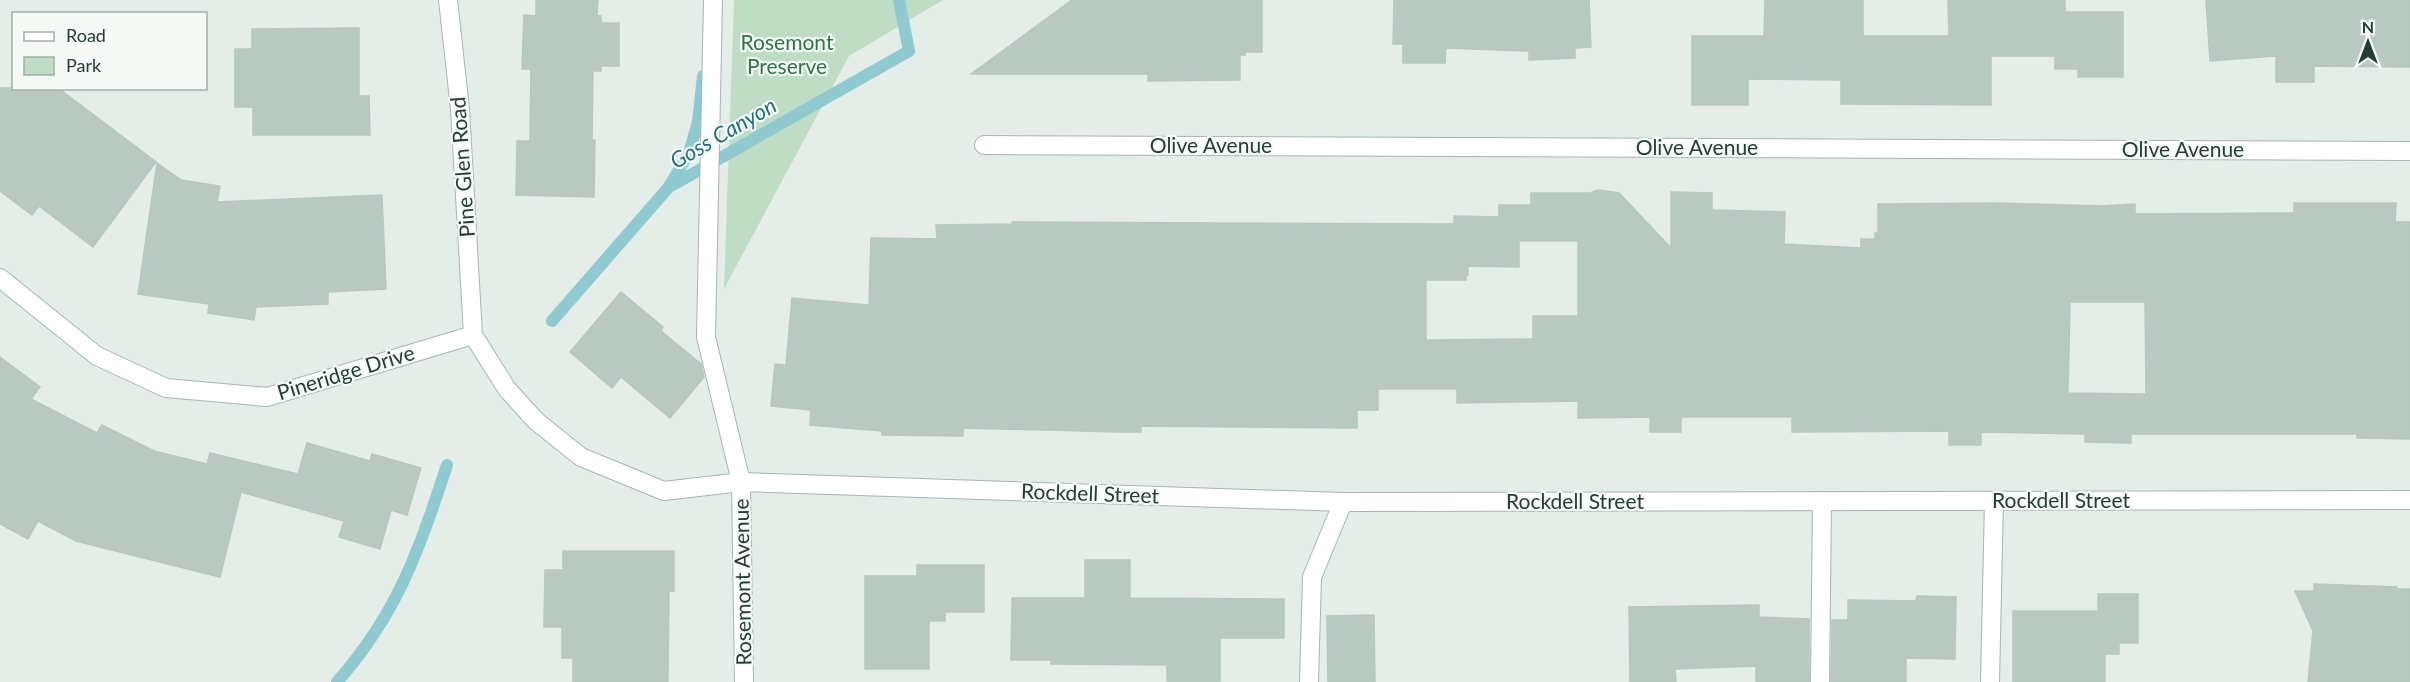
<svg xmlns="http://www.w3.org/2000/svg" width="2410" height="682" font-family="Lato,sans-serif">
  <rect width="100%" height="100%" fill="#e4ede8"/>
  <polygon fill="#beddc4" points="734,0 943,0 849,56 724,289"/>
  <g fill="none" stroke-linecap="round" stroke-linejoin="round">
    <g stroke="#8ecad0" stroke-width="12">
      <polyline points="671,186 909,51 899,0"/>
      <polyline points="552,321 668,188 689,153 698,122 703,76"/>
      <path d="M337,682C398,613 419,550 447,465"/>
    </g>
  </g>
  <g fill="#b9c8c1" stroke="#b7c7bf" stroke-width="1.5" fill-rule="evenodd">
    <polygon points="536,0 598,0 597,16 601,16 601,23 619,23 619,66 601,66 601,71 593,71 592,140 595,140 594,197 516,195 517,141 530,141 531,69 522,69 524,15 536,16"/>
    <polygon points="1072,0 1262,0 1262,52 1245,52 1245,55 1240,55 1240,80 1148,81 1148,74 971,74"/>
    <polygon points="1394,0 1589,0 1591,47 1575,48 1575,58 1529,60 1529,51 1446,48 1445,63 1403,63 1403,44 1393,44"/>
    <polygon points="1765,0 1863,0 1863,36 1949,36 1948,0 2065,0 2065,12 2123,12 2123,77 2078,77 2078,69 2055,69 2055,56 1991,56 1991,105 1841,104 1841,80 1748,79 1748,105 1692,105 1692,36 1764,36"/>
    <polygon points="2206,0 2410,0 2410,67 2314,66 2314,82 2276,82 2276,56 2210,61"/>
    <polygon points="359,28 359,96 369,96 370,135 253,135 253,107 235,107 235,49 252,49 252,29"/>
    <polygon points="0,88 58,88 156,162 93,247 39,206 32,215 0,191"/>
    <polygon points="157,163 181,180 220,186 217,202 382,195 386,289 328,292 328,304 256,307 254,320 208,313 209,304 138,294"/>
    <path d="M1598,190L1619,193L1671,248V192L1712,193V210L1785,212L1784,244L1861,248V239H1875V233H1878V204L1997,203L2102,206L2135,204V214L2294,213V203H2396L2395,222H2410V439L2357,438V434H2131V443L2085,442V434L1981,432V445H1949V431L1792,432V417H1681V432H1650V417L1578,418V401L1457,403V389H1378V410H1357V428L1141,426V432H1119L963,428V436L882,435V431L810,425L811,410L771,406L775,364L786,365L792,298L869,305L871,238L937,239L936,225L1012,224V222L1454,224V216L1499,217V205H1531V193H1590ZM1519,241H1578V316H1533V339L1426,340V280H1466V275H1468V266L1519,267ZM2070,302H2145L2146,394L2068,393Z"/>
    <polygon points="621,292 663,327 661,331 701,364 704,377 670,418 621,377 612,388 570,352"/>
    <polygon points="0,357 40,387 31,399 97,433 102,425 154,451 207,464 210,453 298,474 307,443 370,461 372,454 421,468 407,515 391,510 380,549 339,537 344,521 241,492 220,577 76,541 38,521 28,539 0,524"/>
    <polygon points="563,551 674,551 674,591 669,591 668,682 573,682 573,658 562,658 562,627 544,627 545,570 563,570"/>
    <polygon points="1085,560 1130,560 1130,598 1284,599 1284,638 1220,638 1220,681 1167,681 1167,665 1051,664 1051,660 1011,660 1012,598 1085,598"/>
    <polygon points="917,565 984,565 984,612 945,612 945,621 929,621 929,669 865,669 865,576 917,576"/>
    <polygon points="2314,584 2397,587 2397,589 2410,589 2410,682 2308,682 2313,631 2295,591 2314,591"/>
    <polygon points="2098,594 2138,594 2138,643 2119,643 2119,654 2105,654 2105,682 2013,682 2013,611 2098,611"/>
    <polygon points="1917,596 1956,597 1955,659 1906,658 1906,682 1831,682 1832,620 1848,620 1848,600 1916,601"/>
    <polygon points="1759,605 1759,617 1809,619 1809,682 1756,682 1756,666 1675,669 1676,682 1630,682 1629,607"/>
    <polygon points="1374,615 1375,682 1328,682 1327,616"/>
  </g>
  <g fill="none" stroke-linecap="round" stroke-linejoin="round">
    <g stroke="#a7b5af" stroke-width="20">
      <g id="minor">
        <polyline points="448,0 460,109 473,335 507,389 536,421 581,457 664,491 741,482 1343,502 2410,500"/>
        <polyline points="713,0 706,337 741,482 744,682"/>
        <polyline points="984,145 2410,151"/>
        <polyline points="0,278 97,356 166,388 267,397 473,335"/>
        <polyline points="1309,682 1312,577 1343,502"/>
        <polyline points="1820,682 1822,501"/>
        <polyline points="1990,682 1994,501"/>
      </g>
    </g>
    <use href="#minor" stroke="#fff" stroke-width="18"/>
  </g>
  <g text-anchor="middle" stroke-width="4.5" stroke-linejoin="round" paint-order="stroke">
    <g font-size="21" fill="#2f7445" stroke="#f5faf7">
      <text x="787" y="50">Rosemont<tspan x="787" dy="24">Preserve</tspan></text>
    </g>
    <g font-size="21" fill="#243e35" stroke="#f5faf7">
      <text x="1211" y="153">Olive Avenue</text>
      <text x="1697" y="155">Olive Avenue</text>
      <text x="2183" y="157">Olive Avenue</text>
      <text transform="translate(463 167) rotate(-94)" y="7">Pine Glen Road</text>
      <text transform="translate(346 373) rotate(-17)" y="7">Pineridge Drive</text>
      <text transform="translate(1090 494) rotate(2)" y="7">Rockdell Street</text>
      <text x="2061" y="508">Rockdell Street</text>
      <text x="1575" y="509">Rockdell Street</text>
      <text transform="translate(743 582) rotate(-91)" y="7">Rosemont Avenue</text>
    </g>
    <g font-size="22" font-style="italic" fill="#1f7079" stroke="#f5faf7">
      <text transform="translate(723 133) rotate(-30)" y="8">Goss Canyon</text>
    </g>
  </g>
  <rect x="12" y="12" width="195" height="78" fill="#f5faf7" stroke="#a1afa9" stroke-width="1.5"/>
  <rect x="24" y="32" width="30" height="9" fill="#ffffff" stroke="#a1afa9" stroke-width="1.5"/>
  <text x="66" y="42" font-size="18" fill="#243e35">Road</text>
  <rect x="24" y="57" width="30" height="18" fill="#beddc4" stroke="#a1afa9" stroke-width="1.5"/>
  <text x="66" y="72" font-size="18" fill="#243e35">Park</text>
  <g transform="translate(2368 42)" stroke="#f5faf7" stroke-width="4.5" paint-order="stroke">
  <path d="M0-4.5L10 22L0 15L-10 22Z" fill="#243e35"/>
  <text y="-9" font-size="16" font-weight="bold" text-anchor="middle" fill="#243e35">N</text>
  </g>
</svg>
